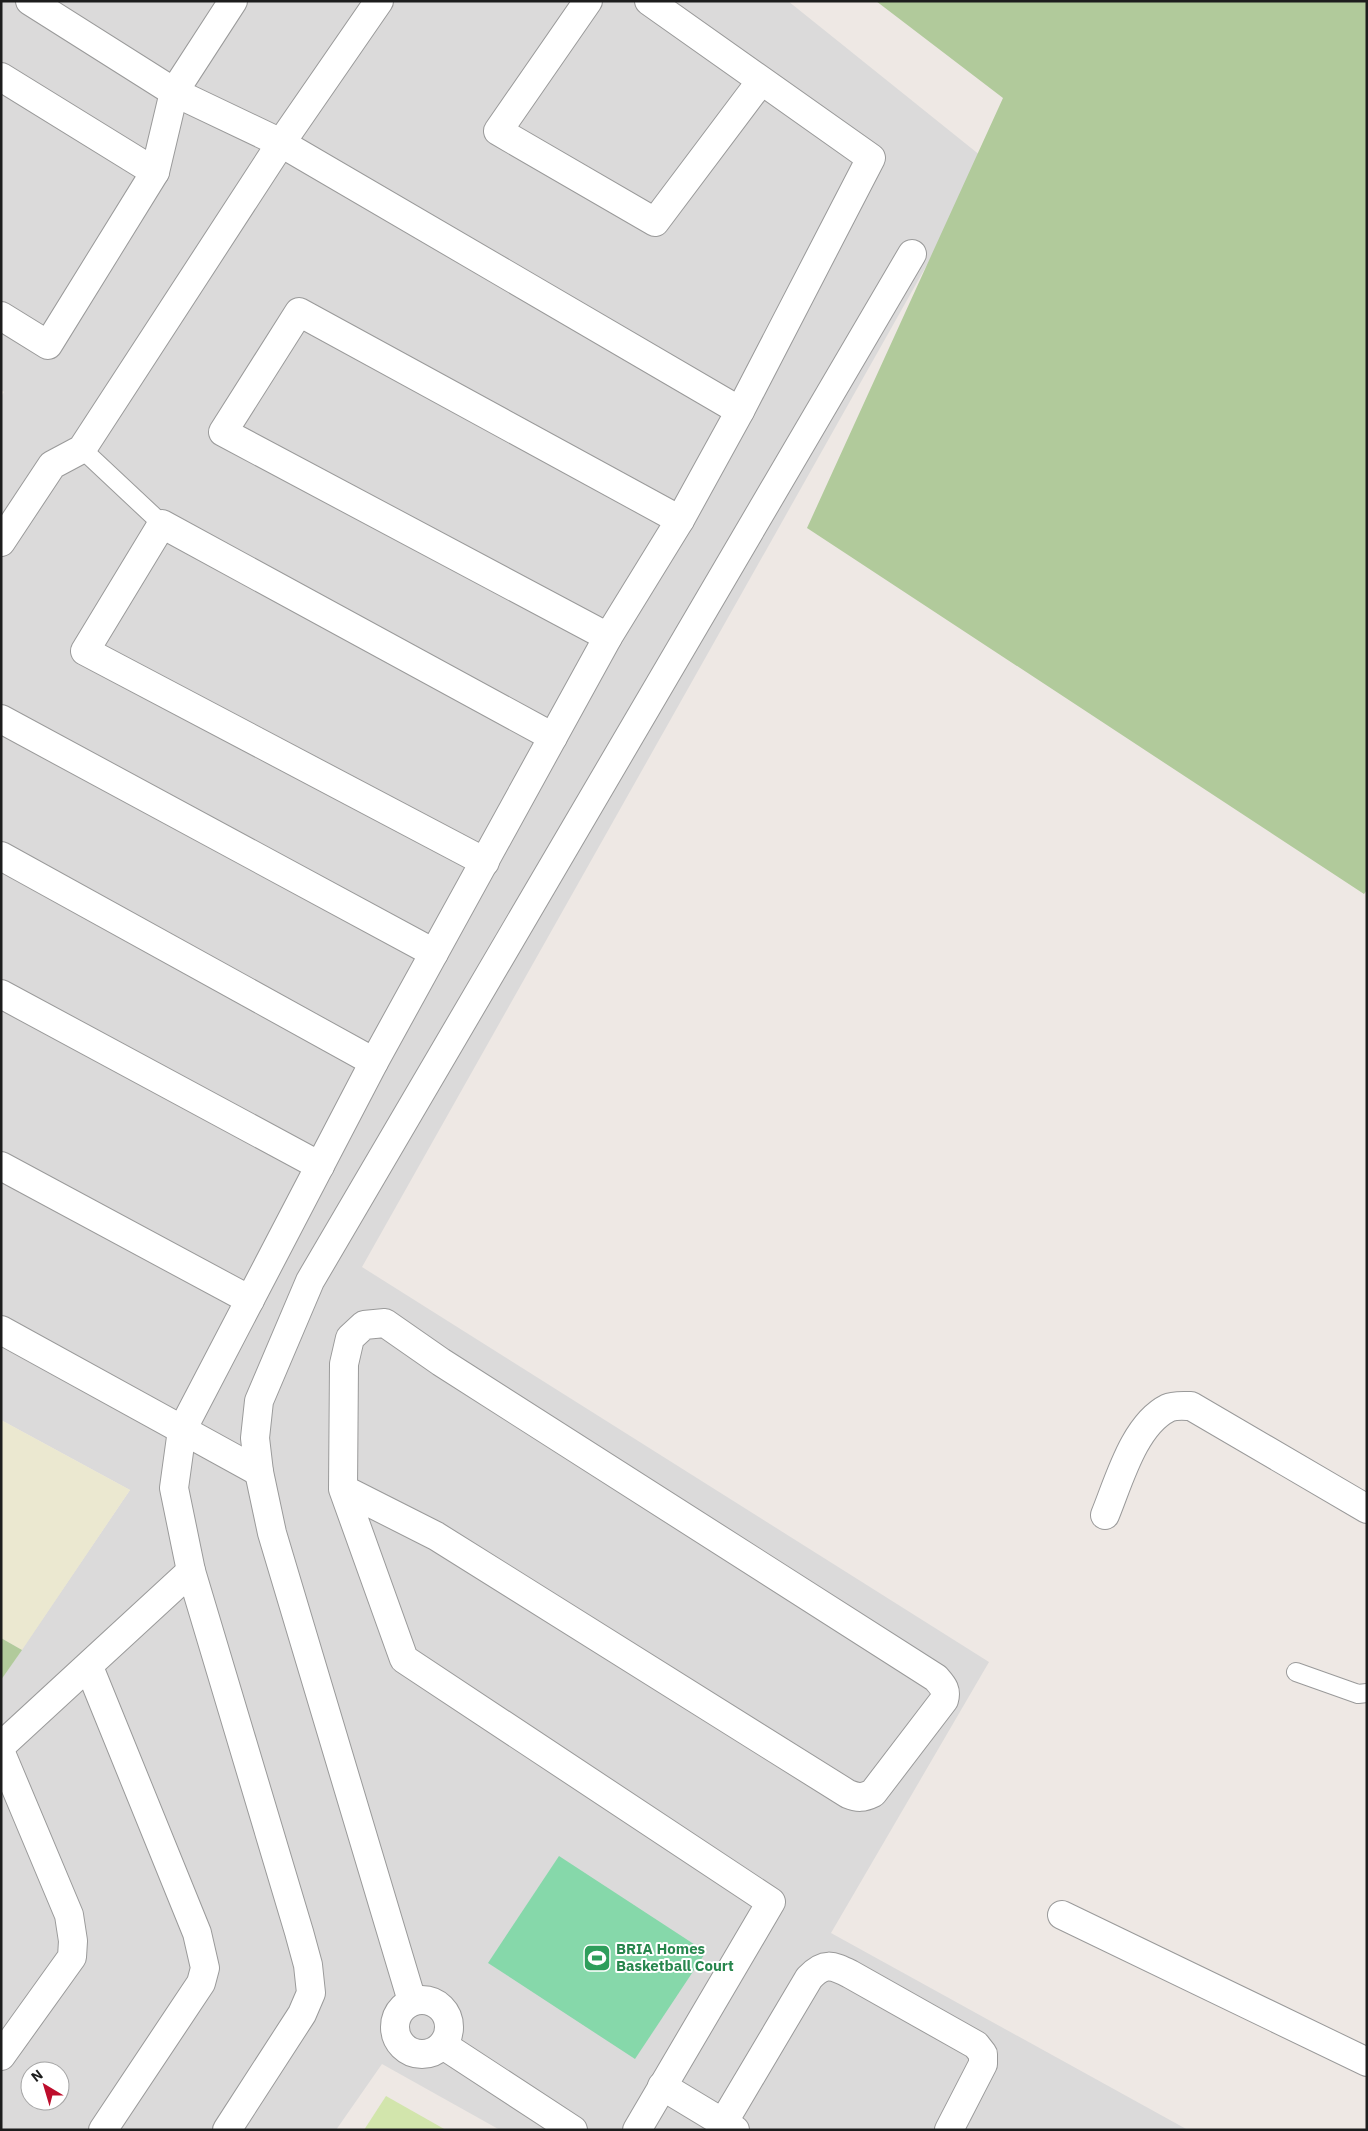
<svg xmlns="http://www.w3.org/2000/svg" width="1368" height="2131" font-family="'IBM Plex Sans',sans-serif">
  <rect width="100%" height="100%" fill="#eee8e4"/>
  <path fill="#dbdada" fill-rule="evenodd" d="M1,1H788L986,160L362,1267L989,1662L831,1933L1188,2130H500L382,2064L336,2130H1V1680L130,1490L1,1420V397L4,392L1,390ZM30,2071H60V2101H30Z"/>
  <polygon fill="#ebe8d0" points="1,1420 130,1490 22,1650 1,1638"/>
  <polygon fill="#d2e5ac" points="386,2096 446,2130 364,2130"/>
  <g fill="#b1ca9b">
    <polygon points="876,1 1367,1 1367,890 1364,894 807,528 1003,98"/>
    <polygon points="1,1638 22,1650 1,1680"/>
  </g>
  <polygon fill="#86d8aa" points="559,1856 706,1952 635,2059 488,1963"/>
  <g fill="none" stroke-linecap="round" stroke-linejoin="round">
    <g stroke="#9a9a9a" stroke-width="20">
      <g id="service">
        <polyline points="82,449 162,524"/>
        <polyline points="1296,1672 1358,1694 1367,1693"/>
      </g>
    </g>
    <g stroke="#9a9a9a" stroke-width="30">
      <g id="minor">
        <polyline points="30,1 174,92 281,143 740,411"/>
        <polyline points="588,1 498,131 655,222 761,81"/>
        <polyline points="1,77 155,172"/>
        <polyline points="1,316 48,345 155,172 174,92 233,1"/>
        <polyline points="1,542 52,465 82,449 281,143 379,1"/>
        <polyline points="608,637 223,432 299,312 680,520"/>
        <polyline points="1,719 434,953"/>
        <polyline points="1,856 374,1062"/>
        <polyline points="485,862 85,651 162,524 553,737"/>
        <polyline points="1,994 320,1166"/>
        <polyline points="1,1166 250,1300"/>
        <polyline points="1,1330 259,1472"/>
        <path d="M343,1489L436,1536L848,1794C858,1798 863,1798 873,1793L944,1700C947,1690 943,1686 936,1678L441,1362L385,1323L364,1325L350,1338L344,1364L343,1489L404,1659L771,1902L637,2130"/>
        <path d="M1105,1515C1119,1481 1134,1425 1168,1408C1174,1405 1184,1406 1191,1406L1367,1509"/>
        <polyline points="89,1667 197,1933 205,1968 201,1983 103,2130"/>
        <polyline points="1,1746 191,1571"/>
        <polyline points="1,1753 69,1915 73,1941 72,1957 1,2056"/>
        <polyline points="1062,1915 1367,2062"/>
        <circle cx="422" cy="2027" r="27"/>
        <polyline points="412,2001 272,1533 259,1472 255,1438 259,1401 310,1281 912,254"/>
        <polyline points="443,2045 573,2130"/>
        <polyline points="662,2086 735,2130"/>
        <path d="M723,2123L809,1978C824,1962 832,1965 850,1974L976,2045L983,2054V2064L949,2130"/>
        <polyline points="227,2130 302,2014 311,1993 308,1965 299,1932 191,1571 174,1488 182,1430 374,1062 608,637 680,520 740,411 871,158 649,1"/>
      </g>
    </g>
    <use href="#service" stroke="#fff" stroke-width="18"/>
    <use href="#minor" stroke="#fff" stroke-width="28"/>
  </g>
  <defs>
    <g id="stadium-square" transform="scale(1.4375)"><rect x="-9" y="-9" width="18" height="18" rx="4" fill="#2e9e5b" stroke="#fff"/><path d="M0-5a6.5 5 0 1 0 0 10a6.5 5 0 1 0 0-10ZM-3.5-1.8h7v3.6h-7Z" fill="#fff"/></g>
  </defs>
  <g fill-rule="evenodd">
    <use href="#stadium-square" x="597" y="1958"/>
  </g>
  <g text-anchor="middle" stroke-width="4" stroke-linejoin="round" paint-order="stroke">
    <g font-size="15" font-weight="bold" fill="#27864d" stroke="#fff" text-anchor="start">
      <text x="616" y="1954">BRIA Homes<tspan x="616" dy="17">Basketball Court</tspan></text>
    </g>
  </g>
  <rect width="1368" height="2131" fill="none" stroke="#1d1d1d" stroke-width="5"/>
  <g transform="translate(45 2086) rotate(322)"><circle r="24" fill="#ffffff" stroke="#a5a5a5"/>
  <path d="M0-4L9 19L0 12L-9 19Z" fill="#bd0d2c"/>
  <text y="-8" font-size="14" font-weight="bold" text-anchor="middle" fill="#1d1d1d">N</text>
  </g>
</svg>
